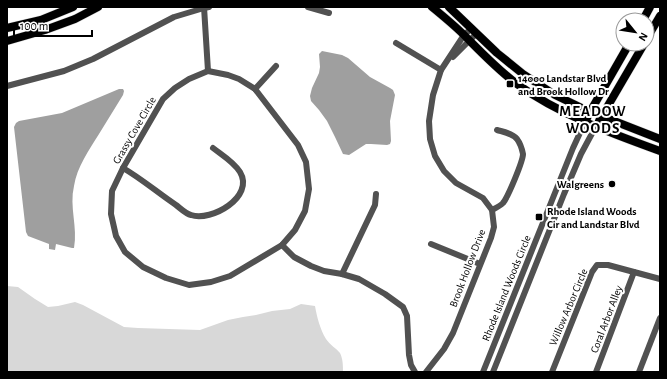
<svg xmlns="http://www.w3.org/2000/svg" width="667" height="379" font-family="'Alegreya Sans',sans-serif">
  <rect width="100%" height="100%" fill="#fff"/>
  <path fill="#d8d8d8" d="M7,286L18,287L35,299L48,307L58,306L75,302L83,305L124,327L138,328L200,330L228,320L243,317L256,315L272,311L290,309L301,304L315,306C317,317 320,329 326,339C330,345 336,348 340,353C343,359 343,366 343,372H7Z"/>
  <g fill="#9f9f9f">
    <polygon points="322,51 342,55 348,58 370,77 390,88 393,90 395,95 390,121 391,141 390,144 387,145 371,144 366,144 349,155 343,154 335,137 327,121 319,110 311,101 310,96 312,88 319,73 320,67 319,54"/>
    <path d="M119,89H123L124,91L123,95C115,108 107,121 99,134C89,150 77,167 74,186C69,207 78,227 74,248H72L56,244L55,250L49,249V244L28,236L26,232L14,127L16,123L19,121L62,113Z"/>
  </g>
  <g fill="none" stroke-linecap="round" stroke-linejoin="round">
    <g stroke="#dbdbdb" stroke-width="9">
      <g id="major">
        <path d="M432,7C443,16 454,25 464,35C481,52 498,70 517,84C558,114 613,134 660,151"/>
        <polyline points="449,7 497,53 523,74 555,95 586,110 660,139"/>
        <polyline points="643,20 650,7"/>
        <polyline points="7,28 41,20 73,7"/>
        <polyline points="647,38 660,16"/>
        <polyline points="7,41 45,30 75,19 98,7"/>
        <polyline points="599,121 644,44"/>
        <polyline points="585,122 590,112 629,44"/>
      </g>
    </g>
    <g stroke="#515151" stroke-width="6">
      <polyline points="204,7 208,71"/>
      <polyline points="308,7 329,13"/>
      <polyline points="396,43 441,70"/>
      <polyline points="453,57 477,33"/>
      <polygon points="208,71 228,75 239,79 255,89 298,145 306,162 309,189 305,211 295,230 282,245 230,276 211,282 189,285 166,278 143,267 125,252 116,236 111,214 112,191 123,168 163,99 175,88 189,79"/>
      <polyline points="7,86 64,71 93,59 174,17 204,8 209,7"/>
      <polyline points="255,89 276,66"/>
      <path d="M123,168C142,179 158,193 176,205C180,208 186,214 191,215C211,222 255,197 240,172C234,162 222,155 213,148"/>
      <path d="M492,210C496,208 500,206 503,203C508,197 523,161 523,154C522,149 520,143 517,139C512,133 504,132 497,130"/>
      <polyline points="431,244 480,264"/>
      <polyline points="282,245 294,257 311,266 324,271 342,274 359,279 385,294 403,307 407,316 409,355 411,365 415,372"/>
      <polyline points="342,274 375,205 376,194"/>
      <polyline points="426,372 444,349 453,333 491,238 494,227 492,210 483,198 456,183 444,171 435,156 430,139 429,121 433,95 441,70 464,35 472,28"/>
      <polyline points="483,372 573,148 585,122"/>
      <polyline points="493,372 564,194 581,154 596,126"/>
      <polyline points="552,372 592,272 597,265 608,265 660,279"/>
      <polyline points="596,372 634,272"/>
      <polyline points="639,372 660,318"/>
    </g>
    <use href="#major" stroke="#000" stroke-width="8"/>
  </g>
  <g fill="#000" stroke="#fff" stroke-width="1.5">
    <rect x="506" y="80" width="8" height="8" rx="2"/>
    <circle cx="612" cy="184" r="4"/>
    <rect x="535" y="213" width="8" height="8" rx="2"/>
  </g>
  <g text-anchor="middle" stroke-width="4" stroke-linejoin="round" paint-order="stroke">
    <g font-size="11" font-weight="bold" fill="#000" stroke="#fff" text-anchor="start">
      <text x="518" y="82">14000 Landstar Blvd<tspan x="518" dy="13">and Brook Hollow Dr</tspan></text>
      <text x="604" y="188" text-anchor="end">Walgreens</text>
      <text x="547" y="215">Rhode Island Woods<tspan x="547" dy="13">Cir and Landstar Blvd</tspan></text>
    </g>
    <g font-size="11" fill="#000" stroke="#fff">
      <text transform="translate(134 130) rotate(-60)" y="4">Grassy Cove Circle</text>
      <text transform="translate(467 268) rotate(-69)" y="4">Brook Hollow Drive</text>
      <text transform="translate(506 288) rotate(-68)" y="4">Rhode Island Woods Circle</text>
      <text transform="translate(568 307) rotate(-67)" y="4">Willow Arbor Circle</text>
      <text transform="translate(606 319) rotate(-69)" y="4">Coral Arbor Alley</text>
    </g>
    <g font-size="15" font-weight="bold" letter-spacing="1" fill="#000" stroke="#fff">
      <text x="593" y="116">MEADOW<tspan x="593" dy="17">WOODS</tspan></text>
    </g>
  </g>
  <rect width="667" height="379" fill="none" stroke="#000000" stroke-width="16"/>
  <g transform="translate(635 32) rotate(120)"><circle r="19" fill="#ffffff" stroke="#999999"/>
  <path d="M0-3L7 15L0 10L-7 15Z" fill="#000000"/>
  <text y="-6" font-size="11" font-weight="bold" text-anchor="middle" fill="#000000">N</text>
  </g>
  <path d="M14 30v6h78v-6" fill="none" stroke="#000000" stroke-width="2"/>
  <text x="20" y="30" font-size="12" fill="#000000" stroke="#ffffff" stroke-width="3" paint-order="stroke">100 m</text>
</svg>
